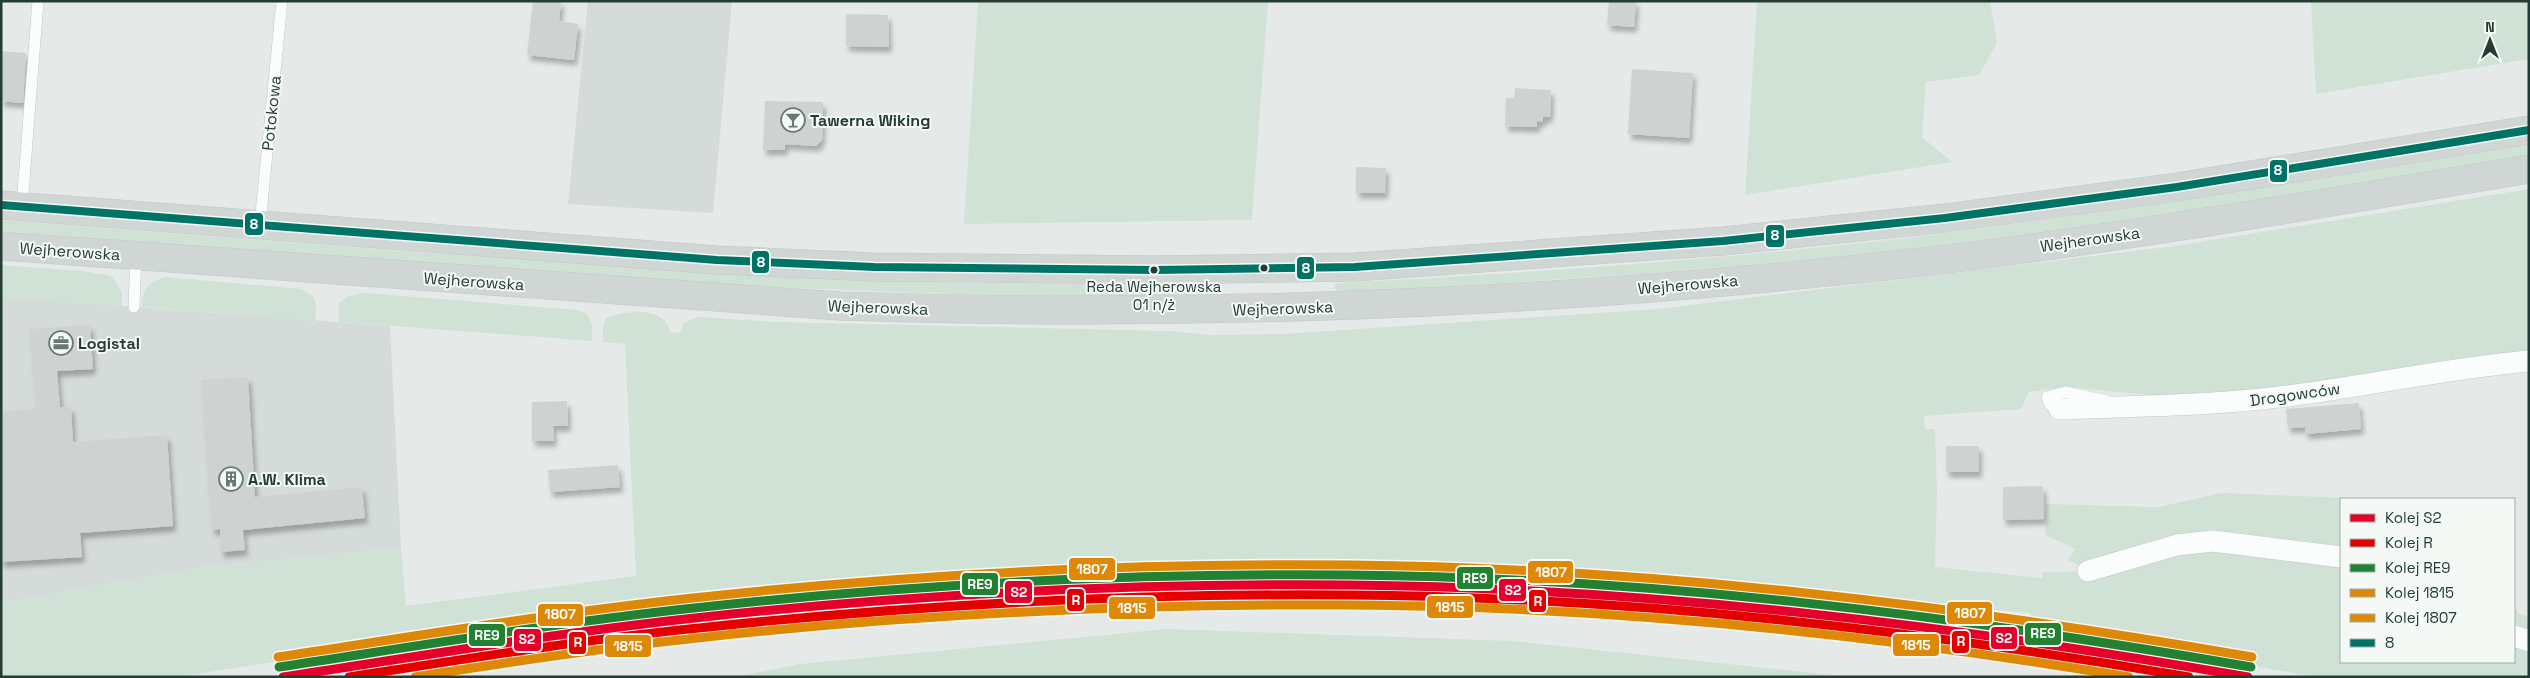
<svg xmlns="http://www.w3.org/2000/svg" width="2530" height="678" font-family="'Space Grotesk',sans-serif">
  <defs>
    <filter id="shadow"><feDropShadow dx="3" dy="5.5" stdDeviation="2.5" flood-color="#0004"/></filter>
  </defs>
  <rect width="100%" height="100%" fill="#e5eae8"/>
  <g fill="#d4dbd8">
    <polygon points="588,1 732,1 713,213 568,204"/>
    <polygon points="1,297 390,326 401,548 199,568 1,603"/>
  </g>
  <g fill="#d0e2d5">
    <polygon points="978,1 1268,1 1252,220 964,224"/>
    <polygon points="1757,1 1990,1 1997,43 1979,75 1926,82 1922,137 1952,162 1745,195"/>
    <polygon points="2311,1 2529,1 2529,59 2316,94"/>
    <path d="M2529,144V155C2313,192 2097,227 1880,252C1700,272 1519,282 1339,293L1335,289V285L1338,283C1532,273 1728,259 1921,236C2124,211 2327,178 2529,144Z"/>
    <path d="M2529,189V357L2467,362L2446,360L2258,392L2170,397L2064,387L2029,392L2021,409L1924,416L1925,429H1935L1937,490L1935,567L2042,578L2043,572L2107,571L2190,546L2341,561V662H2514V642L2529,646V677H2320L2025,629L2031,613L1513,571L1165,569L949,578L727,599L572,617L175,677H1V603L199,568L401,548L406,606L636,576L625,344L603,342V326L606,318C625,311 665,305 670,332L680,333L683,323L698,317L776,322L1169,331L1210,335L1283,334L1657,309L2175,246Z"/>
    <path d="M1,220L416,252L835,279L979,283L1188,284V296C791,300 396,261 1,231Z"/>
    <polygon points="1,265 82,271 112,276 122,293 122,306 1,297"/>
    <path d="M165,277L302,289L313,296L316,305L315,327L308,320L142,307C143,288 147,283 165,277Z"/>
    <polygon points="365,293 578,310 587,314 592,324 592,341 342,322 338,328 339,303 348,296"/>
    <polygon points="2221,493 2372,499 2341,499 2341,552 2264,544 2078,565 2068,560 2075,549 2045,535 2046,504 2159,507"/>
    <polygon points="2514,608 2519,614 2529,617 2529,635 2514,627"/>
    <polygon points="1167,629 1512,641 1851,677 734,677 800,664"/>
  </g>
  <g fill="#ced3d1" filter="url(#shadow)">
    <polygon points="533,1 561,1 559,21 578,24 574,60 527,55"/>
    <polygon points="1609,1 1636,1 1634,27 1607,25"/>
    <polygon points="846,14 888,15 889,47 846,46"/>
    <polygon points="1,51 26,53 23,103 1,101"/>
    <polygon points="1632,69 1693,73 1689,138 1628,134"/>
    <polygon points="1515,88 1551,90 1550,117 1543,117 1543,122 1537,121 1537,127 1505,126 1506,98 1514,98"/>
    <polygon points="765,101 823,102 822,140 816,146 785,144 785,150 763,150"/>
    <polygon points="1356,167 1386,168 1385,193 1356,193"/>
    <polygon points="90,325 93,369 57,371 60,407 71,407 73,442 167,435 173,526 80,533 82,557 1,562 1,412 36,409 30,329"/>
    <polygon points="248,377 255,497 362,487 365,518 243,530 245,550 221,552 220,529 212,530 201,380"/>
    <polygon points="567,401 568,426 553,426 554,441 532,441 532,402"/>
    <polygon points="2359,403 2361,429 2305,434 2305,427 2288,428 2286,409"/>
    <rect x="1946" y="446" width="33" height="26"/>
    <polygon points="618,465 620,487 550,492 548,470"/>
    <polygon points="2043,486 2044,519 2003,520 2003,487"/>
  </g>
  <g fill="none" stroke-linecap="round" stroke-linejoin="round">
    <g stroke="#c2c7c5" stroke-width="12">
      <g id="lane">
        <polyline points="22,206 38,1"/>
        <polyline points="260,224 282,1"/>
        <polyline points="134,307 136,256"/>
        <polyline points="2059,409 2050,405 2047,397 2065,392 2107,401"/>
      </g>
    </g>
    <g stroke="#c2c7c5" stroke-width="22">
      <g id="street">
        <path d="M2059,409C2135,406 2212,406 2288,396C2368,386 2448,368 2529,361"/>
        <polyline points="2088,571 2177,545 2213,541 2341,557"/>
        <polyline points="2514,636 2529,641"/>
      </g>
    </g>
    <g stroke="#c1c9c7" stroke-width="29">
      <g id="primary">
        <polyline points="1,205 717,260 874,267 1155,270 1355,267 1723,241 1945,218 2177,187 2529,130"/>
        <path d="M1,246L840,306C1204,318 1568,303 1930,261C2131,237 2330,202 2529,169"/>
      </g>
    </g>
    <use href="#lane" stroke="#fbfcfc" stroke-width="11"/>
    <use href="#street" stroke="#fbfcfc" stroke-width="21"/>
    <use href="#primary" stroke="#cfd6d3" stroke-width="28"/>
    <g stroke="#f4f9f6" stroke-width="11">
      <polyline id="bus-1" points="1,205 717,260 874,267 1155,270 1355,267 1723,241 1945,218 2177,187 2529,130"/>
    </g>
    <use href="#bus-1" stroke="#007367" stroke-width="8"/>
    <g stroke="#f4f9f6" stroke-width="12">
      <path id="rail-1" d="M283,677C420,656 557,633 695,618C912,594 1132,583 1350,585C1651,588 1951,625 2248,677"/>
    </g>
    <g stroke="#f4f9f6" stroke-width="12">
      <path id="rail-2" d="M349,677C465,659 581,640 699,628C914,605 1131,593 1348,595C1630,597 1912,629 2189,677"/>
    </g>
    <g stroke="#f4f9f6" stroke-width="12">
      <path id="rail-3" d="M279,667C417,646 555,623 694,608C911,584 1131,573 1350,575C1653,578 1953,615 2251,667"/>
    </g>
    <g stroke="#f4f9f6" stroke-width="12">
      <path id="rail-4" d="M415,677C509,662 603,648 698,638C913,614 1130,604 1346,605C1608,606 1871,634 2129,677"/>
    </g>
    <g stroke="#f4f9f6" stroke-width="12">
      <path id="rail-5" d="M278,657C416,636 554,613 693,598C911,574 1131,563 1350,565C1653,568 1954,605 2252,657"/>
    </g>
    <use href="#rail-1" stroke="#e4002b" stroke-width="9"/>
    <use href="#rail-2" stroke="#e50000" stroke-width="9"/>
    <use href="#rail-3" stroke="#238132" stroke-width="9"/>
    <use href="#rail-4" stroke="#de8808" stroke-width="9"/>
    <use href="#rail-5" stroke="#de8808" stroke-width="9"/>
  </g>
  <defs>
    <g id="bar-ring" transform="scale(1.25)"><circle r="9.5" fill="#f4f9f6" stroke="#687974" stroke-width="1.5"/><path d="M-6-5H6L.8 .8V4.5H3.5V6h-7V4.5H-.8V.8Z" fill="#687974"/></g>
    <g id="office-ring" transform="scale(1.25)"><circle r="9.5" fill="#f4f9f6" stroke="#687974" stroke-width="1.5"/><path d="M-6-3h4V-5.5h4V-3h4V5H-6ZM-1-4.5V-3h2v-1.5ZM-6 0V1H6V0Z" fill="#687974"/></g>
    <g id="building-ring" transform="scale(1.25)"><circle r="9.5" fill="#f4f9f6" stroke="#687974" stroke-width="1.5"/><path d="M-4-6H4V6H1V3H-1V6H-4ZM-2.5-4.3h1.7v1.8h-1.7ZM.8-4.3h1.7v1.8H.8ZM-2.5-1h1.7V.8h-1.7ZM.8-1h1.7V.8H.8Z" fill="#687974"/></g>
  </defs>
  <g fill-rule="evenodd">
    <use href="#bar-ring" x="793" y="120"/>
    <use href="#office-ring" x="61" y="343"/>
    <use href="#building-ring" x="231" y="479"/>
  </g>
  <g fill="#243c35" stroke="#f4f9f6" stroke-width="2">
    <circle cx="1264" cy="268" r="4.5"/>
    <circle cx="1154" cy="270" r="4.5"/>
  </g>
  <g text-anchor="middle" stroke-width="4" stroke-linejoin="round" paint-order="stroke">
    <g font-size="15" fill="#243c35" stroke="#f4f9f6">
      <text x="1154" y="292">Reda Wejherowska<tspan x="1154" dy="18">01 n/ż</tspan></text>
    </g>
    <g font-size="16" fill="#243c35" stroke="#f4f9f6">
      <text transform="translate(271 113) rotate(-84)" y="6">Potokowa</text>
      <text transform="translate(2090 239) rotate(-8)" y="6">Wejherowska</text>
      <text transform="translate(70 251) rotate(4)" y="6">Wejherowska</text>
      <text transform="translate(474 281) rotate(4)" y="6">Wejherowska</text>
      <text transform="translate(1688 284) rotate(-5)" y="6">Wejherowska</text>
      <text transform="translate(878 307) rotate(2)" y="6">Wejherowska</text>
      <text transform="translate(1283 308) rotate(-2)" y="6">Wejherowska</text>
      <text transform="translate(2295 394) rotate(-8)" y="6">Drogowców</text>
    </g>
    <g font-size="16" font-weight="bold" fill="#243c35" stroke="#f4f9f6" text-anchor="start">
      <text x="810" y="126">Tawerna Wiking</text>
      <text x="78" y="349">Logistal</text>
      <text x="248" y="485">A.W. Klima</text>
    </g>
  </g>
  <g stroke="#f4f9f6" stroke-width="2">
    <rect x="2269" y="159" width="19" height="24" rx="5" fill="#007367"/>
    <rect x="244" y="212" width="20" height="24" rx="5" fill="#007367"/>
    <rect x="1765" y="224" width="20" height="24" rx="5" fill="#007367"/>
    <rect x="751" y="250" width="19" height="24" rx="5" fill="#007367"/>
    <rect x="1296" y="256" width="19" height="24" rx="5" fill="#007367"/>
    <rect x="1068" y="557" width="48" height="24" rx="5" fill="#de8808"/>
    <rect x="1527" y="560" width="47" height="24" rx="5" fill="#de8808"/>
    <rect x="1456" y="566" width="38" height="24" rx="5" fill="#238132"/>
    <rect x="961" y="572" width="38" height="24" rx="5" fill="#238132"/>
    <rect x="1498" y="578" width="29" height="24" rx="5" fill="#e4002b"/>
    <rect x="1004" y="580" width="29" height="24" rx="5" fill="#e4002b"/>
    <rect x="1066" y="588" width="19" height="24" rx="5" fill="#e50000"/>
    <rect x="1528" y="589" width="19" height="24" rx="5" fill="#e50000"/>
    <rect x="1426" y="595" width="48" height="24" rx="5" fill="#de8808"/>
    <rect x="1108" y="596" width="48" height="24" rx="5" fill="#de8808"/>
    <rect x="1946" y="601" width="47" height="24" rx="5" fill="#de8808"/>
    <rect x="537" y="603" width="47" height="24" rx="5" fill="#de8808"/>
    <rect x="2024" y="622" width="38" height="24" rx="5" fill="#238132"/>
    <rect x="468" y="623" width="38" height="24" rx="5" fill="#238132"/>
    <rect x="1990" y="626" width="28" height="24" rx="5" fill="#e4002b"/>
    <rect x="513" y="628" width="29" height="24" rx="5" fill="#e4002b"/>
    <rect x="1951" y="630" width="19" height="24" rx="5" fill="#e50000"/>
    <rect x="568" y="631" width="19" height="24" rx="5" fill="#e50000"/>
    <rect x="1892" y="633" width="48" height="24" rx="5" fill="#de8808"/>
    <rect x="604" y="634" width="48" height="24" rx="5" fill="#de8808"/>
  </g>
  <g font-size="14" text-anchor="middle" font-weight="bold" fill="#fff">
    <text x="2278" y="175">8</text>
    <text x="254" y="229">8</text>
    <text x="1775" y="240">8</text>
    <text x="761" y="267">8</text>
    <text x="1306" y="273">8</text>
    <text x="1092" y="574">1807</text>
    <text x="1551" y="577">1807</text>
    <text x="1475" y="583">RE9</text>
    <text x="980" y="589">RE9</text>
    <text x="1513" y="595">S2</text>
    <text x="1019" y="597">S2</text>
    <text x="1076" y="605">R</text>
    <text x="1538" y="606">R</text>
    <text x="1450" y="612">1815</text>
    <text x="1132" y="613">1815</text>
    <text x="1970" y="618">1807</text>
    <text x="560" y="619">1807</text>
    <text x="2043" y="638">RE9</text>
    <text x="487" y="640">RE9</text>
    <text x="2004" y="643">S2</text>
    <text x="527" y="644">S2</text>
    <text x="1961" y="646">R</text>
    <text x="578" y="647">R</text>
    <text x="1916" y="650">1815</text>
    <text x="628" y="651">1815</text>
  </g>
  <rect width="2530" height="678" fill="none" stroke="#243c35" stroke-width="5"/>
  <rect x="2340" y="498" width="175" height="165" fill="#f4f9f6" stroke="#a1ada9"/>
  <rect x="2350" y="514" width="25" height="8" fill="#e4002b" stroke="#a1ada9"/>
  <text x="2385" y="523" font-size="15" fill="#243c35">Kolej S2</text>
  <rect x="2350" y="539" width="25" height="8" fill="#e50000" stroke="#a1ada9"/>
  <text x="2385" y="548" font-size="15" fill="#243c35">Kolej R</text>
  <rect x="2350" y="564" width="25" height="8" fill="#238132" stroke="#a1ada9"/>
  <text x="2385" y="573" font-size="15" fill="#243c35">Kolej RE9</text>
  <rect x="2350" y="589" width="25" height="8" fill="#de8808" stroke="#a1ada9"/>
  <text x="2385" y="598" font-size="15" fill="#243c35">Kolej 1815</text>
  <rect x="2350" y="614" width="25" height="8" fill="#de8808" stroke="#a1ada9"/>
  <text x="2385" y="623" font-size="15" fill="#243c35">Kolej 1807</text>
  <rect x="2350" y="639" width="25" height="8" fill="#007367" stroke="#a1ada9"/>
  <text x="2385" y="648" font-size="15" fill="#243c35">8</text>
  <g transform="translate(2490 40)" stroke="#f4f9f6" stroke-width="4" paint-order="stroke">
  <path d="M0-4L9 19L0 12L-9 19Z" fill="#243c35"/>
  <text y="-8" font-size="14" font-weight="bold" text-anchor="middle" fill="#243c35">N</text>
  </g>
</svg>
